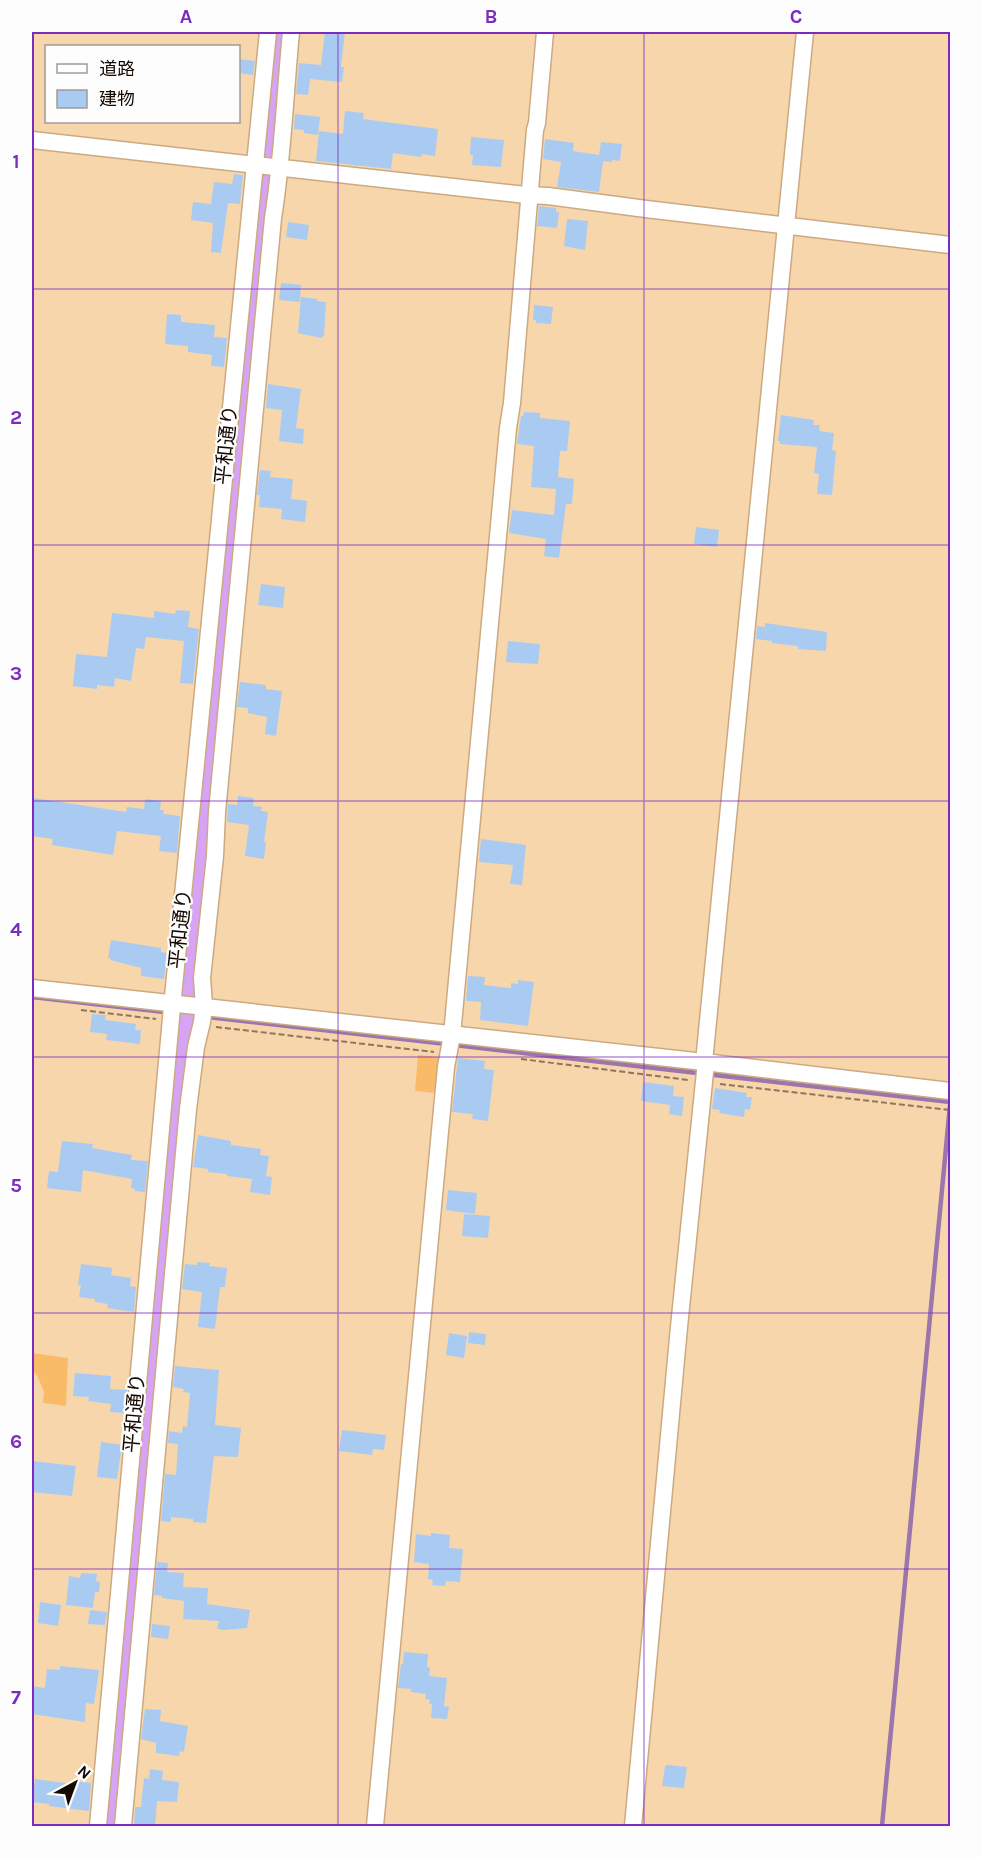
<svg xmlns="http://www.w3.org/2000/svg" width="982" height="1858" font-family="Karla,'Noto Sans JP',sans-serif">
  <rect width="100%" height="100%" fill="#f8d6ac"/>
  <g fill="#f9bb68">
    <polygon points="418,1055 438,1057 435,1093 415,1091"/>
    <polygon points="32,1353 68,1358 66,1406 43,1403 44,1392 37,1375 32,1371"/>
  </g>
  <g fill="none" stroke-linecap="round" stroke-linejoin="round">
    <g stroke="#9c75ac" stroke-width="4.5">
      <polyline points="32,997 199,1016"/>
      <polyline points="207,1017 446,1044"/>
      <polyline points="454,1045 950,1102"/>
      <polyline points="882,1826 950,1105"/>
    </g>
    <polyline stroke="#d6a3f5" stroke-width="26" points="110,1826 280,32"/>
  </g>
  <g fill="#a9cbf2">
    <polygon points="325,32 345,32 341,67 344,67 342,82 310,79 308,95 296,94 299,63 321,65"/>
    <polygon points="238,59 255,61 253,75 238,73"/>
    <polygon points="345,111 364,113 363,119 438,129 435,156 422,154 421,157 393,153 391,169 316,161 319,131 343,134"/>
    <polygon points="295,114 320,117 318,135 304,133 304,130 294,129"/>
    <polygon points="471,137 504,140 501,167 472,165 473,155 470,155 470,151"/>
    <polygon points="545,139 574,143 573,151 599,155 601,142 622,144 620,161 612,160 612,162 603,161 599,192 557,187 561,162 543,159"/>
    <polygon points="234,174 243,175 240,204 228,203 221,253 211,252 213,223 191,220 193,202 211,204 214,182 232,184"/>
    <polygon points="539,206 556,208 556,212 559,212 557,228 537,226"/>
    <polygon points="567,219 588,221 585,250 564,246"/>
    <polygon points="288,222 309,225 307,240 286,237"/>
    <polygon points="281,283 301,285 300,302 279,300"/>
    <polygon points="301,297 317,299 317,301 326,302 324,336 321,338 298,333"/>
    <polygon points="534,305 553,307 551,324 536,323 536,320 533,320"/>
    <polygon points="167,314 181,315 181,322 215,325 214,337 227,338 224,367 211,366 212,355 188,352 188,346 165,344"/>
    <polygon points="268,384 301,389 296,428 304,429 303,444 279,441 282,410 266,408"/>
    <polygon points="524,412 540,413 540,418 570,421 567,451 560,451 558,477 574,479 572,504 566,504 559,558 544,556 546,539 509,533 512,510 554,515 556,489 531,487 534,446 517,444 521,416 523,416"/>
    <polygon points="781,415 814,420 813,425 820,425 819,431 834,433 832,450 836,451 832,495 817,494 819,474 814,473 817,447 780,444 780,441 778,441"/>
    <polygon points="260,470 271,471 270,477 293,479 291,499 307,501 305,522 281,519 282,509 259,507 260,495 257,495"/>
    <polygon points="696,527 719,530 717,547 694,544"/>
    <polygon points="261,584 285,587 283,608 258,605"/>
    <polygon points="176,610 190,611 188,627 199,629 193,684 180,683 184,641 146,637 144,649 136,648 131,681 115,678 114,687 97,685 97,689 73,686 76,654 107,657 112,613 154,618 154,611 175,614"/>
    <polygon points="765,623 827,632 826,651 798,649 798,646 772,643 772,641 756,639 757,626 765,627"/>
    <polygon points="508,641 540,644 538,664 506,662"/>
    <polygon points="240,682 266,685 266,689 282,691 276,736 265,734 267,717 248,713 248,708 237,707"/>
    <polygon points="238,796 254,798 253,806 262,807 261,811 268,812 264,842 266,842 264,859 245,856 249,825 227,822 228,804 237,805"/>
    <polygon points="34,798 126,812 127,807 144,809 145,799 161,801 160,810 164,810 163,814 180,816 177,853 159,851 161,836 117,831 113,855 52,845 53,839 32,836"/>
    <polygon points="481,839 526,845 522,885 510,884 513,865 479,862"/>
    <polygon points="111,940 161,948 161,952 167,953 164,979 141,976 141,968 110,960 111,958 108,958"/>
    <polygon points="468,976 485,977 484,985 511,988 511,983 518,984 518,980 534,982 528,1026 480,1020 481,1002 466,1001"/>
    <polygon points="92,1014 106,1015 105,1020 136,1024 135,1030 141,1030 140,1044 106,1040 107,1034 90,1032"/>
    <polygon points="458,1058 485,1061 484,1069 494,1070 488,1121 472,1119 473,1114 452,1112"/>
    <polygon points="643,1082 674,1086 673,1096 684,1097 682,1116 669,1114 670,1105 641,1101"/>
    <polygon points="715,1088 747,1093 746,1097 752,1097 750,1110 745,1109 744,1117 719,1113 720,1110 712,1109"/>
    <polygon points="198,1135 231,1141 231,1145 261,1149 260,1155 269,1156 266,1176 272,1177 270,1195 250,1192 252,1179 227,1176 227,1174 208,1172 208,1169 193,1167"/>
    <polygon points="62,1141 93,1144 92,1148 132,1155 131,1160 148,1161 145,1192 135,1191 135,1189 131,1188 132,1179 83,1170 81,1192 47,1188 49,1171 58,1172"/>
    <polygon points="448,1190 477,1193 475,1214 446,1210"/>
    <polygon points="464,1214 490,1216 488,1238 462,1236"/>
    <polygon points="197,1262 210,1263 209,1266 227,1268 225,1287 220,1287 215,1329 198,1327 202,1292 182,1289 185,1264 197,1265"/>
    <polygon points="81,1264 112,1268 111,1275 131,1278 130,1286 136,1287 134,1312 107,1308 108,1304 95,1302 95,1299 79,1297 81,1285 78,1285"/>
    <polygon points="469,1332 486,1334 485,1345 468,1343"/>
    <polygon points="449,1333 467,1336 464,1358 446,1355"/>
    <polygon points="175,1366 219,1370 215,1425 241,1428 238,1457 214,1456 206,1523 193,1522 193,1519 171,1517 171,1522 161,1521 165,1474 176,1475 178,1444 168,1443 169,1431 182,1433 183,1426 187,1427 190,1393 183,1392 184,1389 173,1387"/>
    <polygon points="75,1373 111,1376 110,1389 127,1390 125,1413 110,1412 111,1404 88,1401 89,1397 73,1396"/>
    <polygon points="342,1430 386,1435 384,1450 373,1449 372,1455 339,1451"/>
    <polygon points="101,1442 122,1445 117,1479 97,1477"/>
    <polygon points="32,1461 76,1466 72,1496 32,1492"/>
    <polygon points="431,1533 450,1535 449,1548 463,1549 460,1582 446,1581 445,1586 432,1585 433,1580 428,1579 429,1564 414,1562 416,1534 431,1536"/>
    <polygon points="157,1562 168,1563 167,1572 184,1573 183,1587 208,1588 207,1604 250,1610 247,1628 224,1630 217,1629 219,1621 183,1619 184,1601 162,1598 162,1596 154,1595"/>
    <polygon points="81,1573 97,1574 96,1581 100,1582 99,1592 95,1592 93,1608 66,1605 69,1576 80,1578"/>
    <polygon points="40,1602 61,1605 58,1626 38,1623"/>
    <polygon points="90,1610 107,1612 105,1625 88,1624"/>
    <polygon points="152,1624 170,1626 168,1639 151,1637"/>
    <polygon points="404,1652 428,1654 427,1667 430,1668 429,1676 447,1678 444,1706 449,1707 447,1719 431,1718 432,1704 429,1704 430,1700 425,1699 426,1694 411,1692 411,1689 398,1688 401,1664 403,1664"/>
    <polygon points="60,1666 99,1670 94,1704 86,1703 85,1722 32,1714 32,1686 45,1688 47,1669 60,1670"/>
    <polygon points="145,1709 161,1710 160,1721 188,1726 184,1752 180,1751 179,1756 156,1753 156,1743 141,1739"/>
    <polygon points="668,1765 687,1767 684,1788 662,1786 665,1766"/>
    <polygon points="150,1769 163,1771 162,1780 179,1782 177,1802 157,1801 155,1827 134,1827 135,1807 141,1807 144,1778 149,1779"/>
    <polygon points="35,1779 73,1784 74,1781 91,1783 89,1811 49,1806 49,1804 32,1802"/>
  </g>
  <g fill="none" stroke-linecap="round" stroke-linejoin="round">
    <g stroke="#cbaa81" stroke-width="19">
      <g id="minor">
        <polyline points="32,140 526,195 548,196 646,209 950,245"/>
        <polyline points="32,988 704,1062 950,1091"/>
        <polyline points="704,1062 805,32"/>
        <polyline points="98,1826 172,1007 268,32"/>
        <path d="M123,1826L188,1109L196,1047L202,1022L204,1006L202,978L215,856L217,812L273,218C283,156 285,94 291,32"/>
        <polyline points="375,1826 446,1067 452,1035 508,428 512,403 535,130 537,123 545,32"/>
        <polyline points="633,1826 679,1327 706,1062"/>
      </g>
    </g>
    <g stroke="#8e765c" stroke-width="2" stroke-dasharray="6 3" stroke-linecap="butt">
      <polyline points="81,1010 156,1019"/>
      <polyline points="216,1027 434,1052"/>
      <polyline points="521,1059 688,1080"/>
      <polyline points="720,1084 950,1110"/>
    </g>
    <use href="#minor" stroke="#fff" stroke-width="16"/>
  </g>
  <path fill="none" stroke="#7b2cbf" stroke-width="1.5" stroke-opacity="0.55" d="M338,32V1826M644,32V1826M32,289H950M32,545H950M32,801H950M32,1057H950M32,1313H950M32,1569H950"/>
  <g text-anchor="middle" stroke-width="4.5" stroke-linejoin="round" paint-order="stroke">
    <g font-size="20" fill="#140900" stroke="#fdfdfd">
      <text transform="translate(226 445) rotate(-84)" y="7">平和通り</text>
      <text transform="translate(180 929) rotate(-84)" y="7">平和通り</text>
      <text transform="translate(134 1413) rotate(-85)" y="7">平和通り</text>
    </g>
  </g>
  <rect width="982" height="1858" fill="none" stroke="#fdfdfd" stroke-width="66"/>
  <rect x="45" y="45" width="195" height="78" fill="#fdfdfd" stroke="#a09b98" stroke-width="1.5"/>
  <rect x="57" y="64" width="30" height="9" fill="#ffffff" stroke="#a09b98" stroke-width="1.5"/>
  <text x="99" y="75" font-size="18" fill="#140900">道路</text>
  <rect x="57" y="90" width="30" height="18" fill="#a9cbf2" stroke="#a09b98" stroke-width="1.5"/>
  <text x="99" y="105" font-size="18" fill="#140900">建物</text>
  <g transform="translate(75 1783) rotate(41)" stroke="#fdfdfd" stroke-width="4.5" paint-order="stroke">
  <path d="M0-4.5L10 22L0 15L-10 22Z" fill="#140900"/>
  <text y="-9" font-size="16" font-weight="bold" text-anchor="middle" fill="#140900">N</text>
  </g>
  <rect x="33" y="33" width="916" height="1792" fill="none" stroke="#7b2cbf" stroke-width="2"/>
  <g font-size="20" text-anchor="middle" font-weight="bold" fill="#7b2cbf">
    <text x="186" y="23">A</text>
    <text x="491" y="23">B</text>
    <text x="796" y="23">C</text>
    <text x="16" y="168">1</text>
    <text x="16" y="424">2</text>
    <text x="16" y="680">3</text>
    <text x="16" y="936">4</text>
    <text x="16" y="1192">5</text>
    <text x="16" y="1448">6</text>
    <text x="16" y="1704">7</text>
  </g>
</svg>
